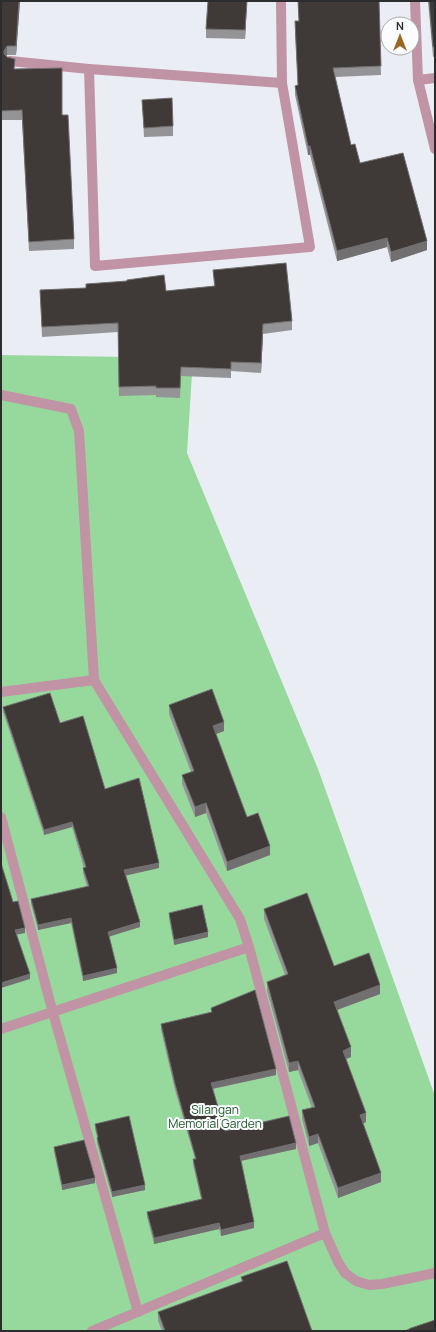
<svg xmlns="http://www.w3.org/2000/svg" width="436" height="1332" font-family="Manrope,sans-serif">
  <rect width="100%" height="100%" fill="#eaeef4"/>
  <polygon fill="#97d99c" points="1,355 193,358 187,453 318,769 435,1096 435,1331 1,1331"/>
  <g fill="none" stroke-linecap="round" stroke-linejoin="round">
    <g stroke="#c094a4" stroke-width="10">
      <polyline points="415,1 418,80 435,149"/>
      <polyline points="10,61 89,69 282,83"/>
      <polyline points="89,69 95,266 310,247 282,83 281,1"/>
      <polyline points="418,80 435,78"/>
      <polyline points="1,395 71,409 79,431 94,680 240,919 249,947 325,1233 338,1262 345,1273 356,1281 369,1285 382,1284 435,1273"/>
      <polyline points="1,692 94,680"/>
      <polyline points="1,817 53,1013 138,1312"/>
      <polyline points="1,1029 249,947"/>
      <polyline points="92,1331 325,1233"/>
    </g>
  </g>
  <g fill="#949496">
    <polygon points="1,1 20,1 16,55 7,55 6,57 15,69 62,115 74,239 74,249 29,251 22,120 1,120"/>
    <polygon points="247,1 245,39 206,38 206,29"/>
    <polygon points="298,1 379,1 381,75 335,77 351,145 360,163 427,250 391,262 387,247 337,261 310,155 308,155 295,95 295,86 298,85 295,30 295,21 299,21"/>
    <polygon points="428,1 435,1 435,56 433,57"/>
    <polygon points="142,100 173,126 173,136 144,137"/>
    <polygon points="213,270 292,321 292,330 263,334 261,373 231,371 231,378 181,376 180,398 156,397 156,395 119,396 118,332 42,337 40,290 86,288 166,291 214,286"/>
    <polygon points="169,705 224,731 216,734 247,817 270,855 227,871 206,813 195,817 182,784 182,775 191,772 169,714"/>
    <polygon points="3,707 60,723 159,868 126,875 140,927 109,936 117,973 83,981 71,923 38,930 31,904 31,899 87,887 83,873 83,868 84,868 72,827 44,835 3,712"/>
    <polygon points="264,909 334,966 380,994 337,1010 351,1057 346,1059 366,1122 362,1123 381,1182 338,1198 318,1143 309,1146 302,1119 302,1110 312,1108 298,1070 289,1072 267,991 267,982 285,975 264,919"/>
    <polygon points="169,913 208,937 174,945 169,918"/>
    <polygon points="211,1008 276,1075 213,1089 225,1131 296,1149 241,1161 254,1228 221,1236 219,1229 154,1244 147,1217 147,1212 201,1199 193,1165 193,1159 195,1159 175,1090 161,1030 161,1024 211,1012"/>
    <polygon points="95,1124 145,1190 112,1197 97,1143 97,1137 95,1129"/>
    <polygon points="54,1147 95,1183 62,1190 54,1152"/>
    <polygon points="241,1277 312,1331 162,1331 158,1321 158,1312 241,1282"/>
  </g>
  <g fill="#726f70">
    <polygon points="19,1 20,1 16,55 16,46"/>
    <polygon points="247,1 245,39 245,30"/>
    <polygon points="7,46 7,55 4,60 4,51"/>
    <rect x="308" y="146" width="2" height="9"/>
    <polygon points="387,238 387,247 337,261 337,251"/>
    <polygon points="427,241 427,250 391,262 391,252"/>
    <polygon points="263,324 263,334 261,373 261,363"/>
    <polygon points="224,722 224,731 213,735 213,726"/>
    <polygon points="206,803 206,813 195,817 195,807"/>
    <polygon points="72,822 72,827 44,835 44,830"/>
    <polygon points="270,846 270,855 227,871 227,862"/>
    <polygon points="159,863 159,868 124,876 124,870"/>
    <polygon points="71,918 71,923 38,930 38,925"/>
    <polygon points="140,922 140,927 108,937 108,932"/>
    <polygon points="25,928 25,933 15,935 15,930"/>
    <polygon points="208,932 208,937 174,945 174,940"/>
    <polygon points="117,968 117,973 83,981 83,976"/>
    <polygon points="30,974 30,979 1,988 1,983"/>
    <polygon points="380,985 380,994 334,1011 334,1002"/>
    <polygon points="351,1047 351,1057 343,1060 343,1051"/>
    <polygon points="298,1061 298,1070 289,1072 289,1063"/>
    <polygon points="276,1069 276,1075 211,1089 211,1083"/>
    <polygon points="366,1113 366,1122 360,1125 360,1115"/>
    <polygon points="318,1134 318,1143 309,1146 309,1137"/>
    <polygon points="296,1143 296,1149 240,1161 240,1156"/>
    <polygon points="381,1173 381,1182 338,1198 338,1188"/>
    <polygon points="95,1178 95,1183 62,1190 62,1185"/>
    <polygon points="145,1185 145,1190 112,1197 112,1192"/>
    <polygon points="254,1222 254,1228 221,1236 221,1230"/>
    <polygon points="219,1223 219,1229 154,1244 154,1238"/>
  </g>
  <g fill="#3f3938" stroke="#726f70">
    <polygon points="1,1 19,1 16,46 7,46 4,51 4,54 7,57 15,59 14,69 62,68 62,115 68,115 74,239 29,242 22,110 1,111"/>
    <polygon points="208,1 247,1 245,30 206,29"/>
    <polygon points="298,1 379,1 381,66 333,68 351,145 355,144 360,163 403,153 427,241 391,252 387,238 337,251 310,146 308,146 295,86 298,85 295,21 299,21"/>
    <polygon points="429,1 435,1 435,47 433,47"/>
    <polygon points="172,98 173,126 144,128 142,100"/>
    <polygon points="286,263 292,321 263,324 261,363 231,362 231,369 181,367 180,388 156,388 156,386 119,387 118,323 42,327 40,290 86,288 86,284 127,281 127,280 164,275 166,291 215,286 213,270"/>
    <polygon points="212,689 224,722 213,726 247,817 258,813 270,846 227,862 206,803 195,807 182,775 194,771 169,705"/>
    <polygon points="50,693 60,723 83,716 105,789 139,778 159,863 124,870 140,922 108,932 117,968 83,976 71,918 38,925 31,899 89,886 83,868 86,867 72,822 44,830 3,707"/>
    <polygon points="1,863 13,902 18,901 25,928 15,930 30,974 1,983"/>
    <polygon points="307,893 334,966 369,953 380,985 334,1002 351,1047 343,1051 366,1113 360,1115 381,1173 338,1188 318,1134 309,1137 302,1110 315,1107 298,1061 289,1063 267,982 288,974 264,909"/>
    <polygon points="202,905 208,932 174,940 169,913"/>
    <polygon points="255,990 276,1069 211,1083 225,1131 289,1116 296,1143 240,1156 254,1222 221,1230 219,1223 154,1238 147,1212 202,1199 193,1159 196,1159 175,1084 161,1024 212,1012 211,1008"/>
    <polygon points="129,1116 145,1185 112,1192 97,1138 98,1137 95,1124"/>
    <polygon points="84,1140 95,1178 62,1185 54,1147"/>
    <polygon points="287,1261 312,1331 165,1331 158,1312 243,1281 241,1277"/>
    <polygon points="435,1320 435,1331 405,1331 411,1328"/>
  </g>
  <g text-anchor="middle" stroke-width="4" stroke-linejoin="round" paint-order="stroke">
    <g font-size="12" fill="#215729" stroke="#fafcfe">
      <text x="215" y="1114">Silangan<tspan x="215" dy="14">Memorial Garden</tspan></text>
    </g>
  </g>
  <rect width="436" height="1332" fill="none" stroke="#2a2c2e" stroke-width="4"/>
  <g transform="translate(400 36)"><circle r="19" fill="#fafcfe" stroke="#a7a9ab"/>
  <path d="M0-3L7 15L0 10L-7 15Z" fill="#9c6620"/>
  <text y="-6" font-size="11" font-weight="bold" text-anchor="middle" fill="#2a2c2e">N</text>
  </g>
</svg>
